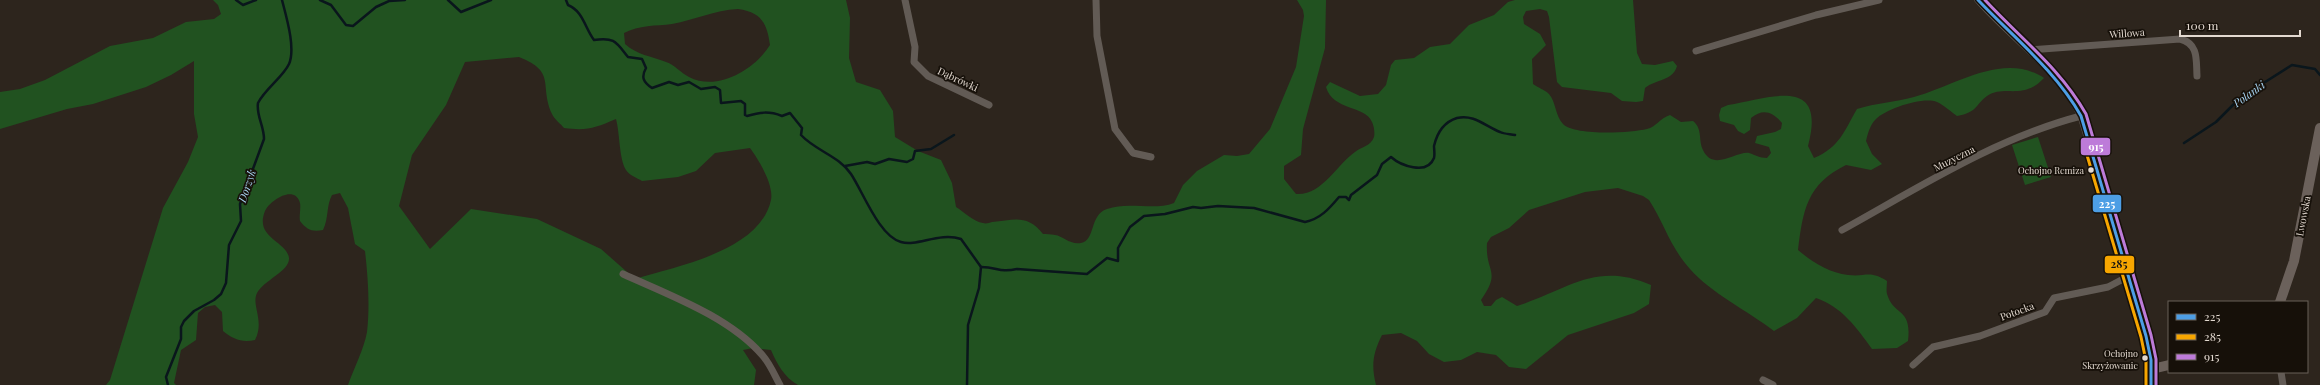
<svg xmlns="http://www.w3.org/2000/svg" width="2320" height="385" font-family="'Playfair Display',serif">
  <rect width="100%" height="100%" fill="#2d251d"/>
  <g fill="#215220" fill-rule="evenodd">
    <path d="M213,0H846L850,18L849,58L856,82L880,90L893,111L895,137L918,151L941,160L952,183L956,207C964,212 974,222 983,223C986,224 989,223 992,222C1015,220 1027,214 1043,234C1046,234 1051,234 1055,235C1063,236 1070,245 1081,243C1096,240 1089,215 1107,209C1129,201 1153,211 1174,203L1183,185L1197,171L1224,155L1237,156L1249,154L1270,129L1296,67L1304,16L1303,10L1297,0H1326L1325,48L1303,129L1301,155L1284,166V179L1296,194C1322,196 1337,164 1355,152C1361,147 1371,146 1374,137C1375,133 1374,126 1372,122C1365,105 1333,111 1326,87L1330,82L1360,96L1378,94L1386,85L1391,65L1395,60L1414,58L1430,47L1450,44L1469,25L1494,15L1508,2L1515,0H1633L1637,53L1642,64L1655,65L1673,61L1677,66C1673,81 1656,79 1645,88L1643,101L1636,102L1622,101L1611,93L1562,87L1557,82L1549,17L1547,11L1540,9L1526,11L1523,17L1524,24L1540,34L1546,45L1532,59L1533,84C1538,88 1544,89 1549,94C1556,102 1555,115 1563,124C1575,136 1630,133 1647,129C1656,127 1660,118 1670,115L1681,122L1693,121C1703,129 1698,140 1703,150C1713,172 1736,151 1749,153C1756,155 1759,158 1767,158L1771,153L1769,147L1755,143L1757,136L1775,132L1781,129L1782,123C1773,112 1763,108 1751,118L1750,130L1744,134L1738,131L1734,125L1720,121L1719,115L1721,108L1728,105C1770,98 1827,75 1808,146L1814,158C1840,147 1844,131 1857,109C1876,103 1895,102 1914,97C1955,86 2003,51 2044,78C2023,101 2005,84 1987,96C1974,106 1978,112 1957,116C1951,112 1944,105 1937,102C1923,96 1886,109 1876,119C1870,125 1868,133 1866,141L1872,154L1882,164L1871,170L1846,165C1807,184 1803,210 1798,250C1811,261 1829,273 1848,275C1867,277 1869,270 1887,281C1887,285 1886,290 1887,294C1894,317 1912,307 1908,341L1897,348L1872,349C1857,328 1841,306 1816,298L1797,318L1774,331C1748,311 1711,293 1690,269C1670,247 1664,223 1649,200L1643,196L1618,188L1585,192L1529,210L1509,228L1491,237L1487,243C1485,273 1502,270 1481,300L1484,306H1491L1496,300L1502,297L1517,306C1568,290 1595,261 1651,285L1649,304L1634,313L1568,335L1526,369L1509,367L1496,355L1477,352L1461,360L1444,362L1429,354L1417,341L1401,333L1382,335C1373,353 1371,365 1376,385H798C784,377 777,364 771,350L753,348L743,350L756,370L754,385H348C354,368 364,349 367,332C370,306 368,277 365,251L355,244L348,208L340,193L332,195C326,206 329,218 323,230C312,232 307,230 300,221C299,216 301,208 300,203C295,184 270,200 265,211C254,238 287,241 289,258C290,271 264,280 257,293C251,306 265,320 255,340C242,343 233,339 223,331L222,312L215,305L205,307L198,313L196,340L181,350L174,383L176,385H106L110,380L163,208L188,162L198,137L194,114V61L171,75L146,87L93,104L67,109L0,129V92L20,89L45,80L110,46L153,38L186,22L214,19L221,14L218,5ZM738,9C761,12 767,23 770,45C755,69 718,92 689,77C681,73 675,65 666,62C651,56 637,55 625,44L624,33C639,25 656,26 672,24C695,20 714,10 738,9ZM519,57C557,72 539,85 552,114C554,119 561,124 564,128C587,131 595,128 616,119C620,134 619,159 626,170C629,175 637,178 642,181L678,177L696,171L715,153L750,148C759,160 774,185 771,200C760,251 677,266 635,279L601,249L537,219L471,209L430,249L399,206L412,155L446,105L465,62Z"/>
    <polygon points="2038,137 2051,177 2025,185 2012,145"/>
  </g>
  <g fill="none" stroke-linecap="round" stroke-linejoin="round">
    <g stroke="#0a161c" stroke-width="2.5">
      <polyline points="236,0 243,5 256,0"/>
      <polyline points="320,0 331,5 346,25 353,26 376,7 389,1 405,0"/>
      <polyline points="448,0 461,12 491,0"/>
      <path d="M566,0L568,5C583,11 585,28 594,40C615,37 616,42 628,57L642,59L646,68C641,77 643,82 652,88L669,82L678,85L689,82L701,89L715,87L720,90L721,103L741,101L745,104V115L747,116C760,112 769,111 782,116L790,113L802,128L801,135C816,151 839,156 851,174C863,192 879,236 901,242C917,247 939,232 961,239L981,267L979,288L968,325L967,385"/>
      <polyline points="2184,143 2216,122 2240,98 2292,65 2315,69 2320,75"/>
      <polyline points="845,166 867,162 875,164 889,159 907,162 913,159 915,151 931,149 954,135"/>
      <path d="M981,267C998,267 999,273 1017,269L1087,274L1107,258L1118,261V248L1130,227L1144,216L1165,214L1193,207L1201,208L1218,206L1254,208L1305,222C1320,219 1329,209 1339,197H1346L1349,200L1351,195L1377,175L1382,164L1391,157C1400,165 1427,176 1434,158C1435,154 1434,149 1434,146C1437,133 1444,122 1457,118C1474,114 1485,126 1500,132C1504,134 1510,134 1515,135"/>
      <path d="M168,385L166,377L181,339V327L184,321L194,311L214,300L221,294L226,283L229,245L241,221L240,204L264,139C264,126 256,115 258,103C265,89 283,77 289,64C296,48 286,16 282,0"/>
    </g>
    <g stroke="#625b55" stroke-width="7">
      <polyline points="905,0 915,47 914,62 928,76 989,105"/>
      <polyline points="1096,0 1097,36 1115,129 1133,153 1151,157"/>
      <path d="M1978,0C2012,39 2058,68 2081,116L2146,336L2152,369"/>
      <path d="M2030,50L2180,39C2199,44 2196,60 2197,76"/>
      <polyline points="1696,51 1816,15 1879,0"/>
      <path d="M1842,230C1918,188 1996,138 2081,116"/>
      <path d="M623,274C669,295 730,317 763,356C770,364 775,376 780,385"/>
      <polyline points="1913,365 1933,347 1980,336 2045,312 2054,298 2108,287 2127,277"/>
      <polyline points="2281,372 2283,385"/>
      <polyline points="1763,380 1773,385"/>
    </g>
    <g stroke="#6b615b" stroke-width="10">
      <polyline points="2280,302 2294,261 2320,128"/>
      <polyline points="2151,385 2152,369 2169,365"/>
    </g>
    <g stroke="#161009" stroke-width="6">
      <path id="bus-1" d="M1978,0C2014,38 2055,70 2081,116L2146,336L2151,360V385"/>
    </g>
    <g stroke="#161009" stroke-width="6">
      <polyline id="bus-2" points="2084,145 2141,337 2146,361 2146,385"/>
    </g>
    <g stroke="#161009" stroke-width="6">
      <path id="bus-3" d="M1985,0C2020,38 2060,68 2086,114L2151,335L2156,359V385"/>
    </g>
    <use href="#bus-1" stroke="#4d9ee5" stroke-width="3"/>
    <use href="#bus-2" stroke="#f7a600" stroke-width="3"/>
    <use href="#bus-3" stroke="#bd7bd9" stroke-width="3"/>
  </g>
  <g fill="#e3d9d0" stroke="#161009" stroke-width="1.5">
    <circle cx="2091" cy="170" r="3.5"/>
    <circle cx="2145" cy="358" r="3.5"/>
  </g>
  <g text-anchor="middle" stroke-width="3.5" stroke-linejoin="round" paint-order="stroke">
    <g font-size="9" fill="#e3d9d0" stroke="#161009" text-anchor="end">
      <text x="2084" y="174">Ochojno Remiza</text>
      <text x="2138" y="357">Ochojno<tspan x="2138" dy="12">Skrzyżowanie</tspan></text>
    </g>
    <g font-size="10" fill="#e3d9d0" stroke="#161009">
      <text transform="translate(2127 33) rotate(-4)" y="4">Willowa</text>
      <text transform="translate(958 79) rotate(25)" y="4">Dąbrówki</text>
      <text transform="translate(1954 158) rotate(-27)" y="4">Muzyczna</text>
      <text transform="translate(2303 216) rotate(-79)" y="4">Lwowska</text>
      <text transform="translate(2017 311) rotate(-20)" y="4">Potocka</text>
    </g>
    <g font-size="11" font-style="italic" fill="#a9d6f5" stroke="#161009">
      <text transform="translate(2249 94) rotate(-36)" y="4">Polanki</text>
      <text transform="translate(247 186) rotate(-72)" y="4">Dorzyk</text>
    </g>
  </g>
  <g stroke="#161009" stroke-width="1.5">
    <rect x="2080" y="137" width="31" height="19" rx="4" fill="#bd7bd9"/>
    <rect x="2092" y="194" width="30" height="19" rx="4" fill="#4d9ee5"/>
    <rect x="2104" y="255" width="31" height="19" rx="4" fill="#f7a600"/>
  </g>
  <g font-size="11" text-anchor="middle" font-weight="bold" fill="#fff">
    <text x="2096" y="151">915</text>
    <text x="2107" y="208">225</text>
  </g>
  <g font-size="11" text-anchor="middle" font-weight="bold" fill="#111">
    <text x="2119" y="268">285</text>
  </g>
  <rect x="2168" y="301" width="140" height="72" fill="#161009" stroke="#686059"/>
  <rect x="2176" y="314" width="20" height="6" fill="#4d9ee5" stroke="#686059"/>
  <text x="2204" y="321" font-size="12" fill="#e3d9d0">225</text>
  <rect x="2176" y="334" width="20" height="6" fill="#f7a600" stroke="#686059"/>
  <text x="2204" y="341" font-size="12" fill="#e3d9d0">285</text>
  <rect x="2176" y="354" width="20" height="6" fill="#bd7bd9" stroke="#686059"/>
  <text x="2204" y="361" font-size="12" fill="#e3d9d0">915</text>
  <path d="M2180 30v6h120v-6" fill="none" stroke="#e3d9d0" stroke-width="2"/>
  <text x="2186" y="30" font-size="12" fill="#e3d9d0" stroke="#161009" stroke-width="3" paint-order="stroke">100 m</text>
</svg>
